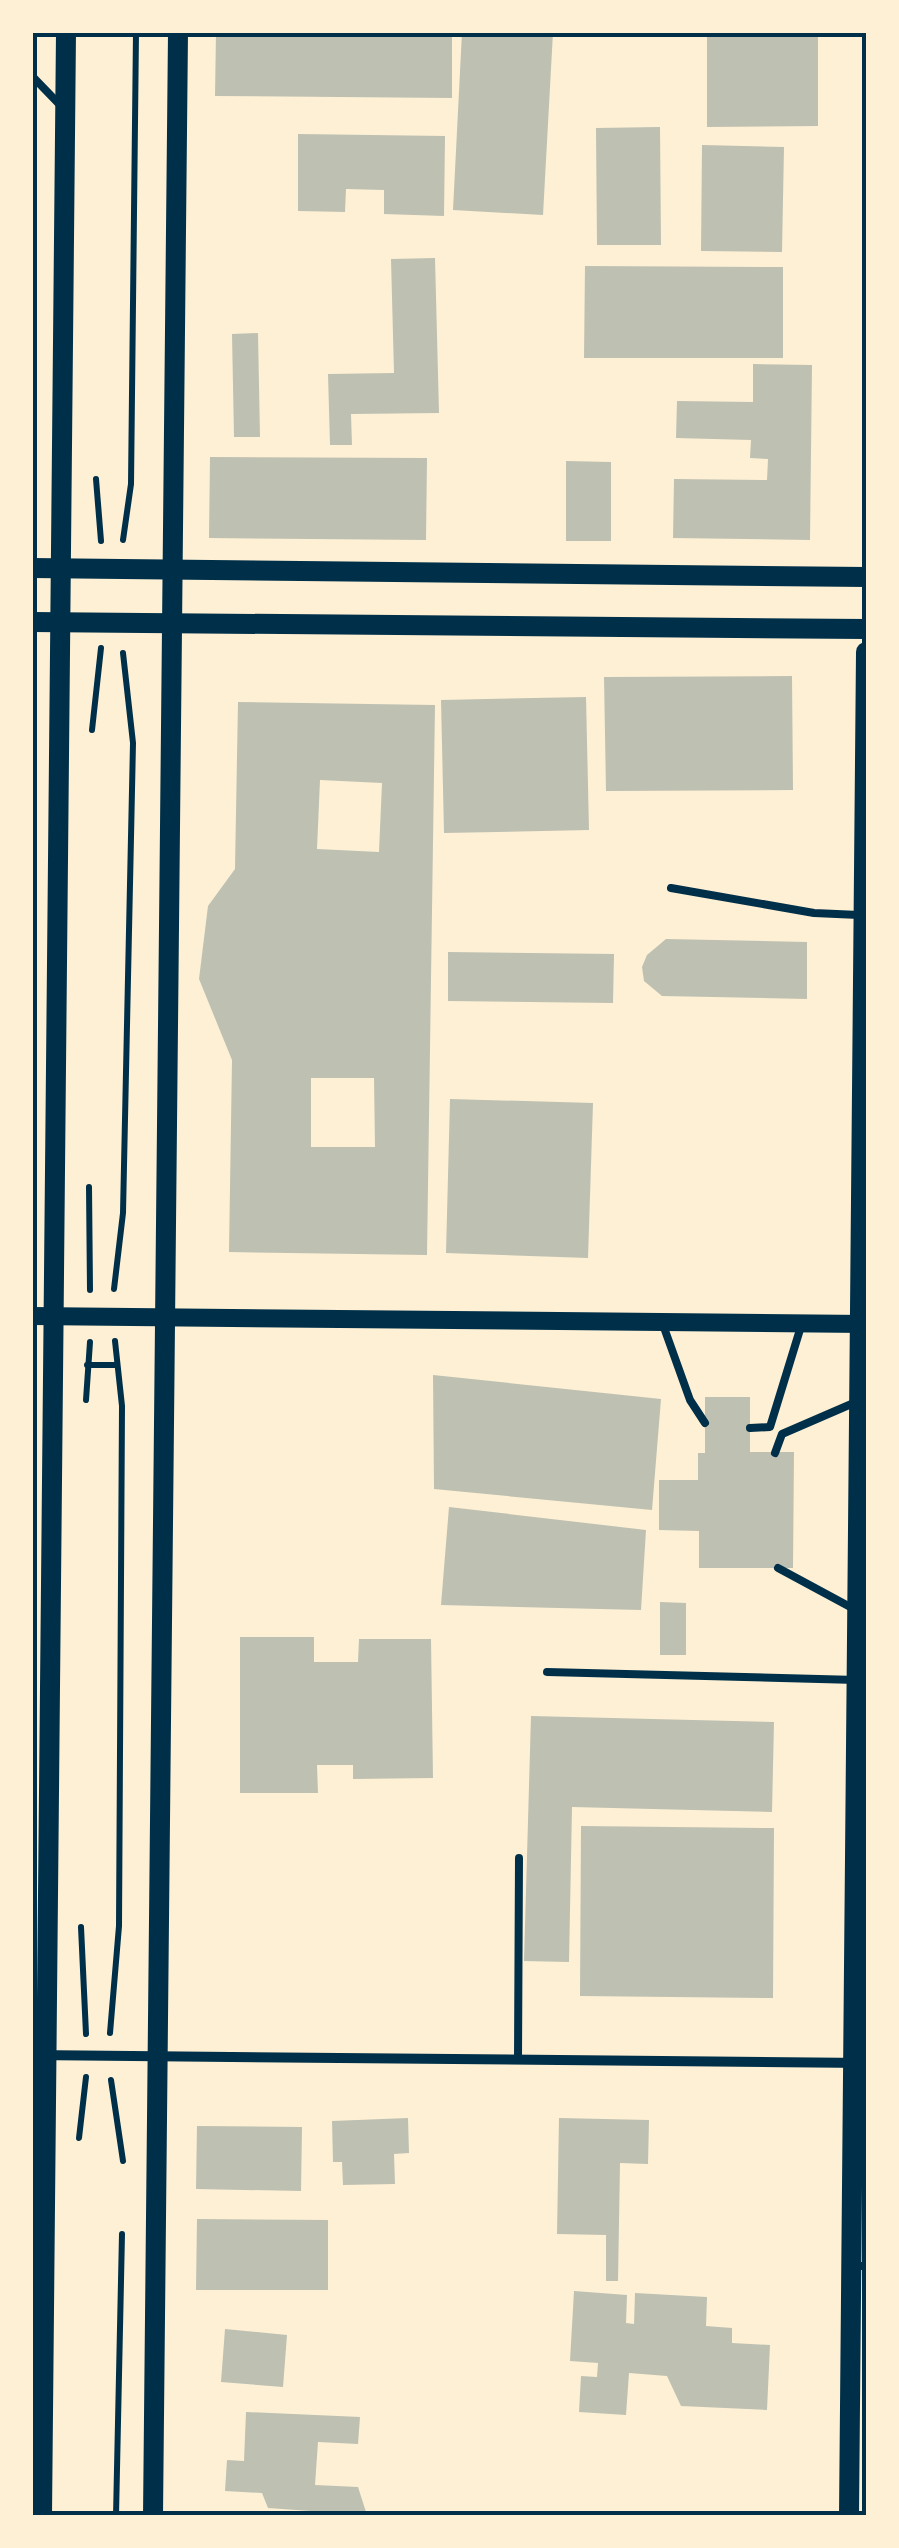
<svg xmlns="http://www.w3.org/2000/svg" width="899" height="2548" font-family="'Crimson Pro',serif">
  <rect width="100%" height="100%" fill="#fdf0d5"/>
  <g fill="#bec0b2" fill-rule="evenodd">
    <polygon points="216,32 452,32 452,98 215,96"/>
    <polygon points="462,32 553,32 543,215 453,210"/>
    <polygon points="707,32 818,32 818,126 707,127"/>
    <polygon points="660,127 661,245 597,245 596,128"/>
    <polygon points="298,134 445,136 444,216 384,214 384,190 346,189 345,212 298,211"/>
    <polygon points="702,145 784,147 782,252 701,251"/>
    <polygon points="435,258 439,413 351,414 352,445 330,445 328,374 394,373 391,259"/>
    <polygon points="585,266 783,267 783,358 584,358"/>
    <polygon points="258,333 260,437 234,437 232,334"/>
    <polygon points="753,364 812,365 810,540 673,538 674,479 767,480 768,459 750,458 751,440 676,438 677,401 753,402"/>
    <polygon points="210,457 427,458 426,540 209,538"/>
    <polygon points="566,461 611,462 611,541 566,541"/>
    <polygon points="792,676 793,790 606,791 604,677"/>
    <polygon points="586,697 589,830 444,833 441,700"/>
    <path d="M238,702L435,705L427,1255L229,1252L232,1060L199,979L208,906L235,869ZM320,780L382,783L379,852L317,849ZM311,1078H374L375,1147H311Z"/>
    <polygon points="666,939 807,942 807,999 662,996 644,981 642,967 647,955"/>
    <polygon points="448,952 614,954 613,1003 448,1001"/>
    <polygon points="450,1099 593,1103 588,1258 446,1253"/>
    <polygon points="433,1375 661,1399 652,1510 434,1489"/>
    <polygon points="705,1397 750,1397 750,1452 794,1452 793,1568 699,1568 699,1531 659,1530 659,1480 698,1480 698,1453 705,1453"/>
    <polygon points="449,1507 646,1530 641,1610 441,1605"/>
    <polygon points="660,1602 686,1603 686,1655 660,1655"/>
    <polygon points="240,1637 314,1637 314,1662 358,1662 359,1639 431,1639 433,1778 353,1779 353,1765 317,1765 318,1793 240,1793"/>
    <polygon points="531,1716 774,1722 772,1812 572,1807 569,1962 524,1961"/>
    <polygon points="581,1826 774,1828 773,1998 580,1996"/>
    <polygon points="408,2118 409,2153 394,2154 395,2184 343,2185 342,2162 333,2162 332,2121"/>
    <polygon points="559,2118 649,2120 648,2164 620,2163 618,2281 606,2281 606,2235 557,2234"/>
    <polygon points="197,2126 302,2127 301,2191 196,2189"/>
    <polygon points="197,2219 328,2220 328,2290 196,2290"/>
    <polygon points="574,2291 627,2295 626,2323 634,2324 635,2293 707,2297 706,2326 732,2328 732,2343 770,2345 767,2410 681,2406 667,2376 629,2373 626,2415 579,2412 581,2376 597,2377 598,2363 570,2361"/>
    <polygon points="225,2329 287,2335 283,2387 221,2382"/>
    <polygon points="246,2412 360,2417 358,2444 318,2442 315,2485 358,2487 367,2515 268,2508 262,2493 225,2491 227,2460 244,2461"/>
  </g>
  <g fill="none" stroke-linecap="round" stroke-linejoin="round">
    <g stroke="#003049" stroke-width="6">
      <polyline points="96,479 101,541"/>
      <polyline points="123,540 131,484 136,32"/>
      <polyline points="92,730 101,648"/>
      <polyline points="89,1187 90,1290"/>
      <polyline points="114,1289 123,1213 133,743 123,653"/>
      <polyline points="87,1365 115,1365"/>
      <polyline points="86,1400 90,1342"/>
      <polyline points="81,1927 86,2034"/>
      <polyline points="110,2033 119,1926 122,1406 115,1341"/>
      <polyline points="111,2080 123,2161"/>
      <polyline points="79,2138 86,2077"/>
      <polyline points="116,2516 122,2234"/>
    </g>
    <g stroke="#003049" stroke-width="8">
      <polyline points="32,76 61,106"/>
      <polyline points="671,888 814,913 859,915"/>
      <polyline points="662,1322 690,1400 705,1423"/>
      <polyline points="750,1428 770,1427 802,1323"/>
      <polyline points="775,1453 782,1434 856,1402"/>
      <polyline points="778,1568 854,1609"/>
      <polyline points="547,1672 857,1680"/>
      <polyline points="518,2059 519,1858"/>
      <polyline points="851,2266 866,2266"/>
    </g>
    <polyline stroke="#003049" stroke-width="10" points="32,2055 866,2063"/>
    <polyline stroke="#003049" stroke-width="18" points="32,1316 866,1324"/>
    <g stroke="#003049" stroke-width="20">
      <polyline points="32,568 866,577"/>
      <polyline points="32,622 866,629"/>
      <polyline points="42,2516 66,32"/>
      <polyline points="153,2516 178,32"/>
      <polyline points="849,2516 866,652"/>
    </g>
  </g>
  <rect width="899" height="2548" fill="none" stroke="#fdf0d5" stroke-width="70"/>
  <rect x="35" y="35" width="829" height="2478" fill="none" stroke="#003049" stroke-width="4"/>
</svg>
